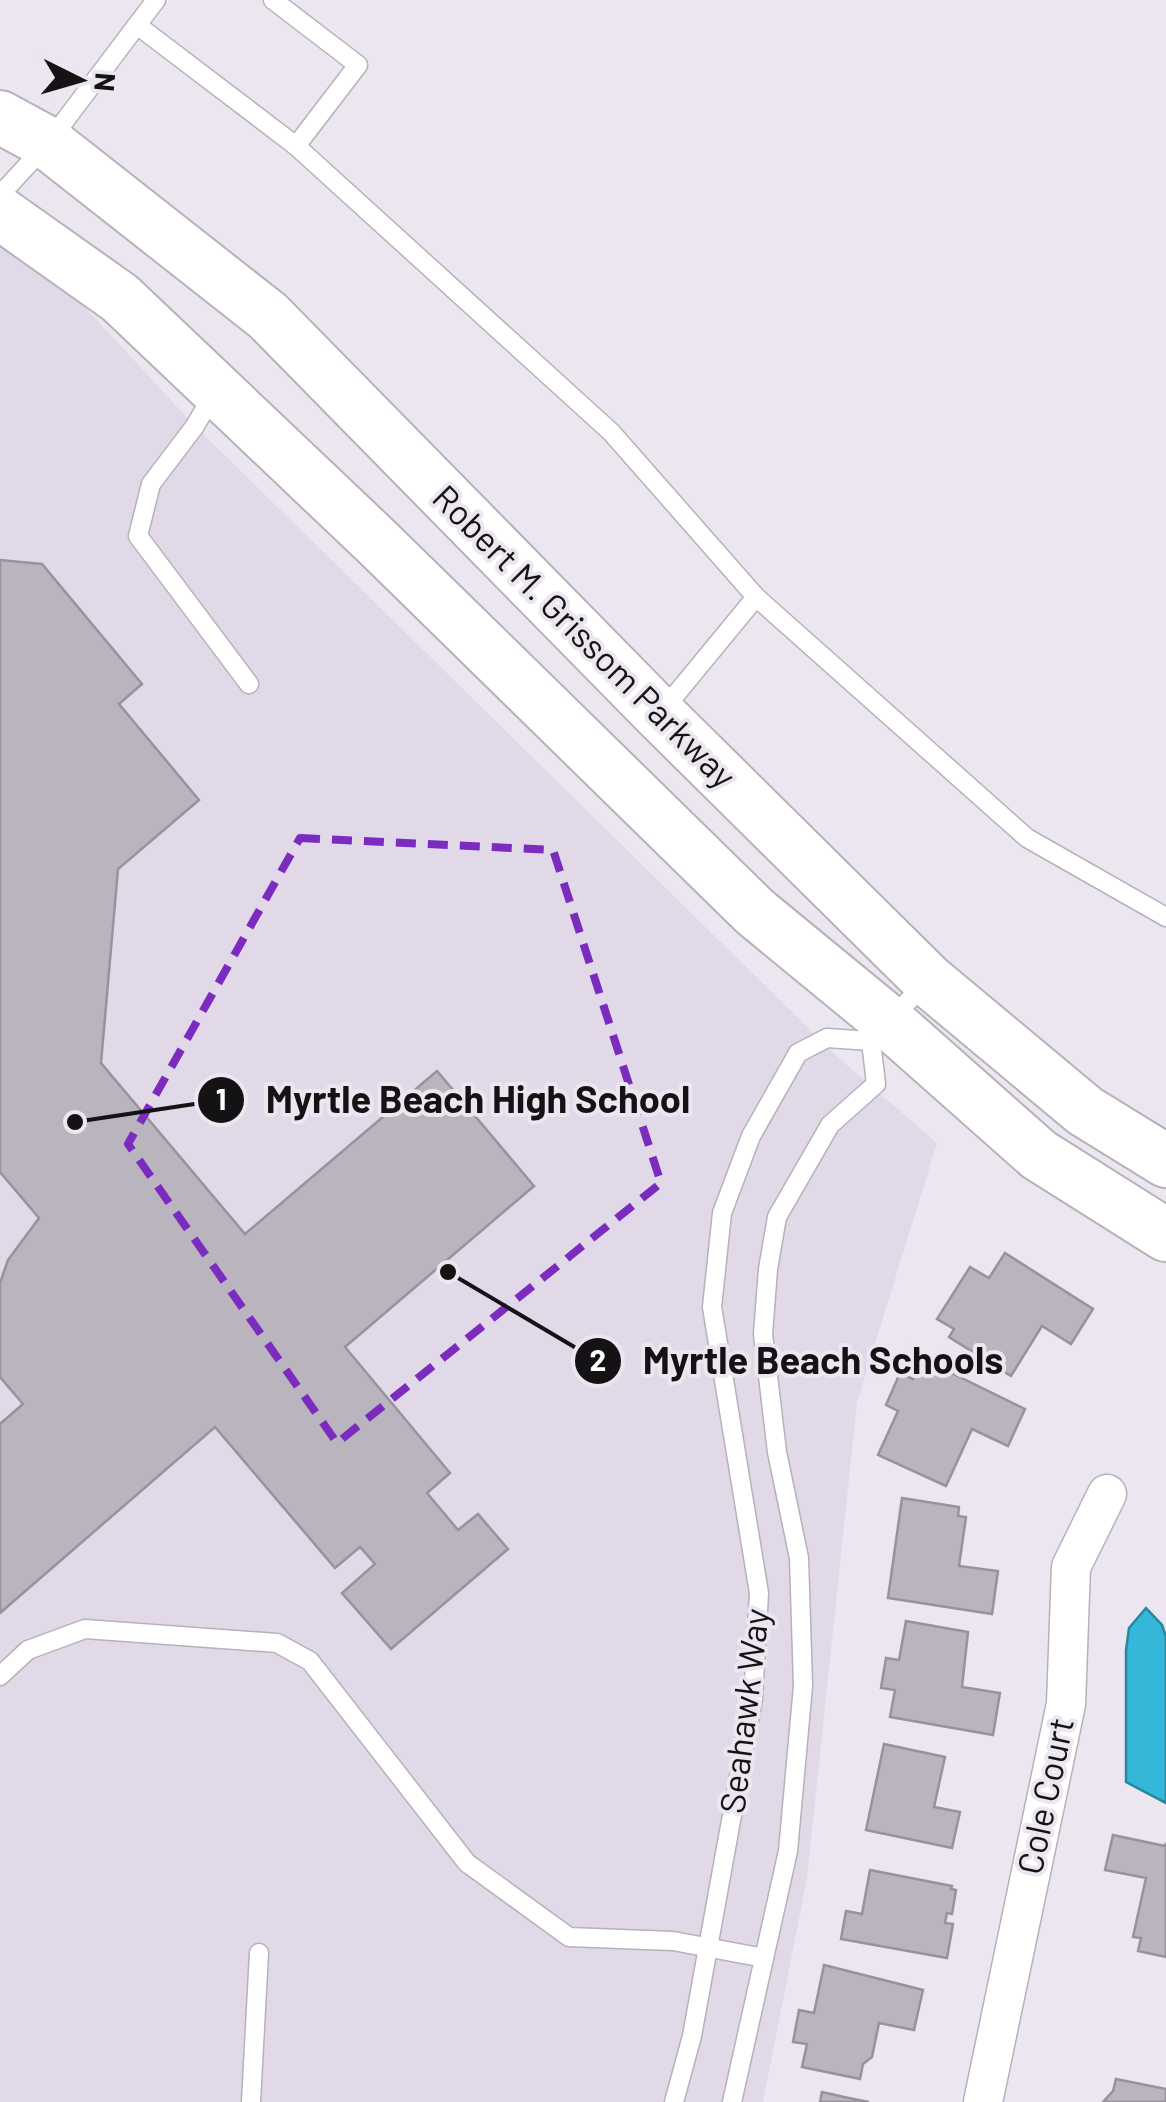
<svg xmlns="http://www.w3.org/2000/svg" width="1166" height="2102" font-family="Barlow,sans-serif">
  <rect width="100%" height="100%" fill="#ebe6ef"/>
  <polygon fill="#e1d8e8" points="0,216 195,426 842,1061 937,1143 857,1402 807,1878 763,2102 0,2102"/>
  <polygon fill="#34b7d8" stroke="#2a869e" stroke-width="2.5" points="1146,1608 1162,1625 1166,1637 1166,1803 1126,1782 1126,1650 1129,1628"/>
  <g fill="#b9b4bd" stroke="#97929b" stroke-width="2.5">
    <polygon points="0,560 42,564 142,684 119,704 199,800 118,869 101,1063 245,1234 437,1071 534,1186 345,1347 450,1473 427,1493 458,1530 478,1514 508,1549 391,1649 342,1593 375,1564 360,1547 335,1568 215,1427 0,1613 0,1424 23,1404 0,1377 0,1283 8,1260 39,1218 0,1172"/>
    <polygon points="1005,1253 1093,1309 1071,1344 1042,1326 1011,1376 949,1337 954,1329 937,1319 970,1267 989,1278"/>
    <polygon points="923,1359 1025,1409 1008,1446 972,1429 946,1486 878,1455 898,1411 886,1405 900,1373 913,1379"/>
    <polygon points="902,1498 959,1507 958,1516 966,1517 959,1566 998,1571 992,1614 888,1598"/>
    <polygon points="906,1621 968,1632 962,1687 1000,1693 993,1735 890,1717 895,1690 881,1688 886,1658 899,1660"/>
    <polygon points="884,1744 945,1757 934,1807 960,1812 952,1848 866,1830"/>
    <polygon points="1113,1835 1165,1846 1166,1843 1166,1957 1138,1951 1141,1938 1133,1937 1146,1878 1105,1870"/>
    <polygon points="870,1870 952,1886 951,1889 956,1890 952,1914 947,1913 945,1923 953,1924 947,1958 841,1939 846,1911 862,1914"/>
    <polygon points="824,1965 923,1990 914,2030 879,2023 872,2057 863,2064 860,2079 802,2067 807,2044 793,2042 799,2010 814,2013"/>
    <polygon points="1116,2079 1166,2089 1166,2102 1103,2102 1113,2091"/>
    <polygon points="822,2092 844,2097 869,2102 820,2102"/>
  </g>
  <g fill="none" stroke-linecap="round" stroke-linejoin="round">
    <g stroke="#b6b1ba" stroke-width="21">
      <g id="lane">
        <polyline points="273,0 358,65 296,146"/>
        <polyline points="137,25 156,0"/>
        <polyline points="0,195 48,143 137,25 296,146 611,432 756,597 1027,838 1166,917"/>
        <polyline points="214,393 195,426 151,484 138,536 249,684"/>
        <polyline points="663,710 756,597"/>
        <polyline points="0,1676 28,1650 85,1629 277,1643 310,1661 467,1863 569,1937 673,1941 764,1958"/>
        <polyline points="251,2102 259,1953"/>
        <polyline points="674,2102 692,2036 753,1699 759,1593 712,1307 722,1213 751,1136 798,1053 827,1038 871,1041 924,984"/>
        <polyline points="732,2102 788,1851 803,1686 799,1558 777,1452 763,1334 768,1269 777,1217 830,1125 876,1084 871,1041"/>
      </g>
    </g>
    <g stroke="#b6b1ba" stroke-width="41">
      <polyline id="street" points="983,2102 1066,1704 1071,1567 1107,1494"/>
    </g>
    <g stroke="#b6b1ba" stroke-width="56">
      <g id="secondary">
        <polyline points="0,117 48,143 268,316 659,714 928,980 1085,1111 1166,1161"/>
        <polyline points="0,213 120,298 378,543 755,912 890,1023 1039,1155 1166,1235"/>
      </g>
    </g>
    <use href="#lane" stroke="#fff" stroke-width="18"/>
    <use href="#street" stroke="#fff" stroke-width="38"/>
    <use href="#secondary" stroke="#fff" stroke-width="52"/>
  </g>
  <path fill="none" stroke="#7b2cbf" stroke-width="8" stroke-dasharray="20 12" stroke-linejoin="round" d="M300,838L553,850L661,1183L337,1443L128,1144Z"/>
  <g text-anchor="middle" stroke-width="8" stroke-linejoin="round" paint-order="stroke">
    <g font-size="35" fill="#141215" stroke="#ebe6ef">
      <text transform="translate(584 637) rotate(45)" y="12">Robert M. Grissom Parkway</text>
      <text transform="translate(745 1711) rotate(-83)" y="12">Seahawk Way</text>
      <text transform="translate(1046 1796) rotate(-78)" y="12">Cole Court</text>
    </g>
  </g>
  <path fill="none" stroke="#141215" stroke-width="4" d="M75 1122L221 1100M448 1272L598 1361"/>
  <g fill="#141215" stroke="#ebe6ef" stroke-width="4">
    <circle cx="75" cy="1122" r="10"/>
    <circle cx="448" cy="1272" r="10"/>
    <circle cx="221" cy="1100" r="25"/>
    <circle cx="598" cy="1361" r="25"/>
  </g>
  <g font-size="30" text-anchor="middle" font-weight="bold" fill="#fff">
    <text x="221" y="1110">1</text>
    <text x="598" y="1371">2</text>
  </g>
  <g font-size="38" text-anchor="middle" font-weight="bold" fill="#141215" stroke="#ebe6ef" stroke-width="8" stroke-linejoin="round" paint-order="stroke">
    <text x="478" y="1113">Myrtle Beach High School</text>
    <text x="823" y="1374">Myrtle Beach Schools</text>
  </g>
  <g transform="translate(80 80) rotate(95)" stroke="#ebe6ef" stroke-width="8" paint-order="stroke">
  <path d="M0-8L18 38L0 25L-18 38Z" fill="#141215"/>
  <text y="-15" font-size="28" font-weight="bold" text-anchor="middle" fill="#141215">N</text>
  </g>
</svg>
